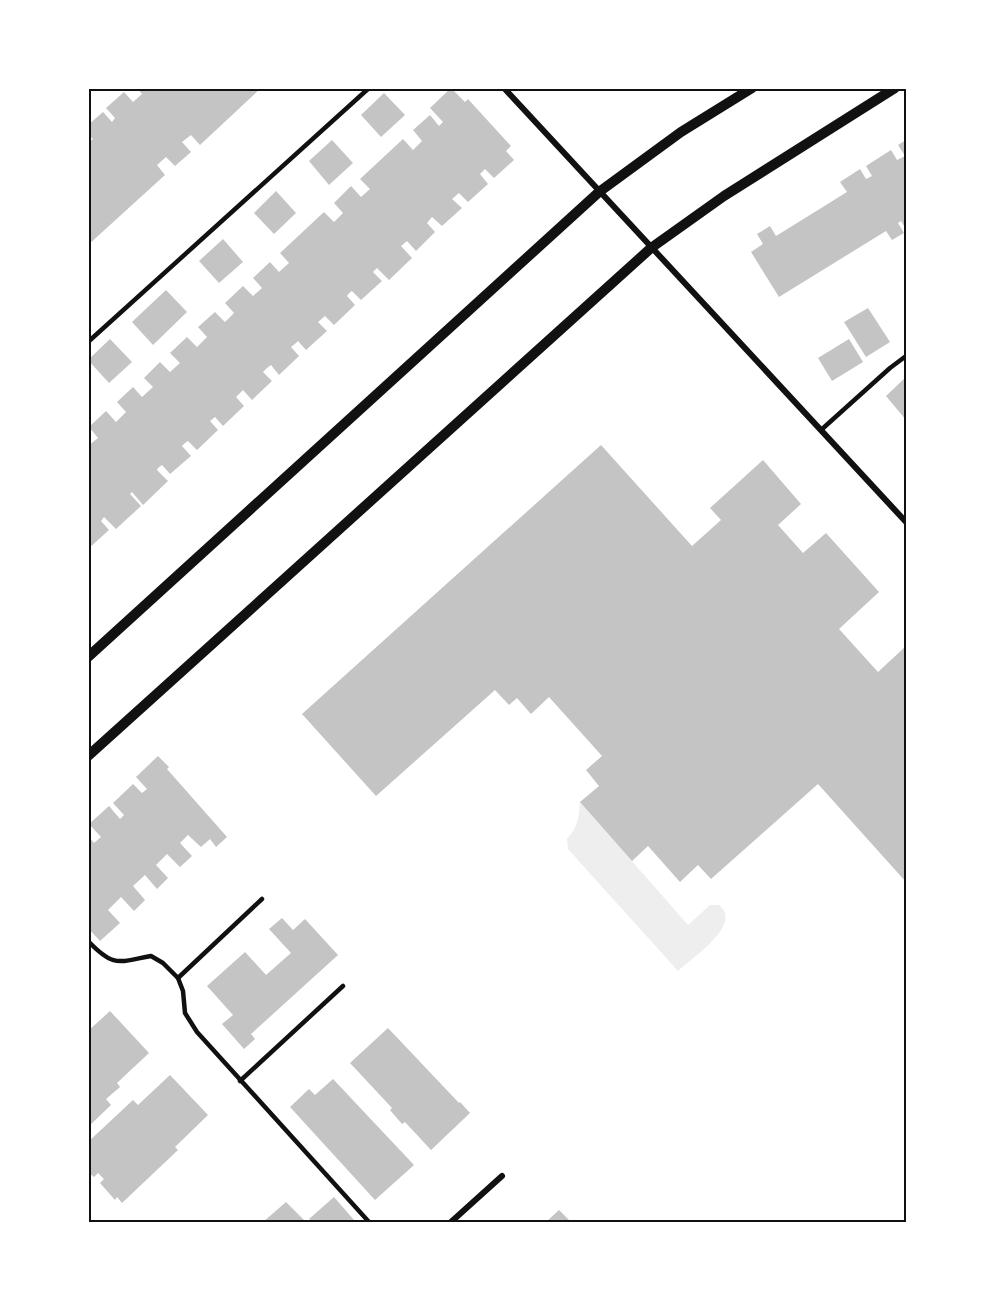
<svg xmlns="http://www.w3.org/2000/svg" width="995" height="1311" font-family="'Libre Baskerville',serif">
  <rect width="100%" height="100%" fill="#fff"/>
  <path fill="#eee" d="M580,802L688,925L710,905H719C721,907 724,910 725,913C731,932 691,959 678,971L568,849L567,839C578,827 579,817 580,802Z"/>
  <g fill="#c4c4c4">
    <polygon points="137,88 261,88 200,145 191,135 182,142 191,152 175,166 166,157 157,165 165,175 88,245 88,143 93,139 88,134 88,125 103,112 112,122 115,118 106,108 124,92 133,102 142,94"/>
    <polygon points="451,88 465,102 468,99 511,146 506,151 514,160 494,178 485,169 480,174 488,184 468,202 459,193 452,199 462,208 442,226 432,217 427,223 435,232 416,251 407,241 401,246 412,258 389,280 377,268 373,272 382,281 361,300 352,291 349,293 347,296 355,305 334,325 325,316 318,322 327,331 306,350 298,341 296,343 291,347 299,356 279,375 271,365 267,368 263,372 272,381 252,400 243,390 236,397 244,406 223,426 215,417 210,421 218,430 197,450 188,441 185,443 182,446 191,456 170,474 162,465 158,468 157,470 168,481 143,505 132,492 130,494 141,506 116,529 104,517 101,521 109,530 88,549 88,446 98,438 89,427 106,411 116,422 126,412 117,402 133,387 142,397 153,387 144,378 160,362 170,372 180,363 170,353 187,337 197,347 207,337 198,327 215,312 225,322 234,313 225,303 243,286 253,296 262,288 253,278 270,262 279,272 289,263 280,253 324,212 334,222 343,213 334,203 351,186 361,197 370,189 360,179 403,139 413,150 422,141 413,130 430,115 439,126 443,122 430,108"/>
    <polygon points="384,93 405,115 381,137 361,115"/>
    <polygon points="332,140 353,163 329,185 309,161"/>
    <polygon points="906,140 906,229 901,221 898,223 904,233 892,240 886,231 779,297 751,252 763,244 757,234 770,226 776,236 847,192 840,182 860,169 866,179 872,176 866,166 891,150 897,160 905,156 898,145"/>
    <polygon points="276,191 296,213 274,234 254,213"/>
    <polygon points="223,239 243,262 219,283 199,261"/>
    <polygon points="166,290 187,312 153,345 132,322"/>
    <polygon points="868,308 890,342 866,357 844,322"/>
    <polygon points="110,339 132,362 109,383 88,360"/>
    <polygon points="849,339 863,362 832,381 818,358"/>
    <polygon points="906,377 906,420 886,396"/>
    <polygon points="601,445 692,546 721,520 710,508 763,460 801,504 778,525 803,553 826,533 879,592 839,629 878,672 906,646 906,882 818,784 711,879 698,865 680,882 648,846 632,861 580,802 599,786 586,770 602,756 549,697 531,714 517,698 509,705 495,690 376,796 302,714"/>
    <polygon points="158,756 169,767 167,769 227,837 216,847 210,839 201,847 188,835 180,843 192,856 180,867 167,854 156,865 168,878 157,889 145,875 133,886 145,900 134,911 121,897 108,910 120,923 100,941 88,928 88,836 94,843 101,837 89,824 109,806 120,819 124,815 113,803 133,784 142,793 147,789 136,777"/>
    <polygon points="282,918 293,930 305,919 338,955 251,1034 255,1039 244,1049 222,1024 233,1015 207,986 245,952 266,975 291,953 269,929"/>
    <polygon points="110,1011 149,1053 117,1083 120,1087 106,1099 111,1105 88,1127 88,1031"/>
    <polygon points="388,1028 459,1103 460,1102 470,1113 431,1150 405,1122 402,1124 390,1110 392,1108 350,1063"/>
    <polygon points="170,1075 208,1115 175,1147 178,1150 122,1203 117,1197 115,1200 100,1183 104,1179 98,1173 94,1177 88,1172 88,1142 133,1100 138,1105"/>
    <polygon points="333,1079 414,1165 375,1200 290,1107 309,1089 315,1095"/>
    <polygon points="334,1197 354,1220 352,1222 313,1222 309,1219"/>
    <polygon points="286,1202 306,1222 263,1222"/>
    <polygon points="559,1210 571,1222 546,1222"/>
  </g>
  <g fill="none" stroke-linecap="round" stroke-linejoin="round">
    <g stroke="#111" stroke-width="4.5">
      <polyline points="88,342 369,88"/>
      <polyline points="821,430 890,368 906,356"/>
      <path d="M88,941C114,968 118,962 151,956L163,963L178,978L183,991L185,1013L197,1032L369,1222"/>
      <polyline points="178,978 262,899"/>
      <polyline points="240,1081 343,986"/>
    </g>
    <g stroke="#111" stroke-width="6">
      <polyline points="504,88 906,522"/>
      <polyline points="451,1222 502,1176"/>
    </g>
    <g stroke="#111" stroke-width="10">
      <polyline points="88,657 599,192 681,132 752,88"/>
      <polyline points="88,756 651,248 724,196 895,88"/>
    </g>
  </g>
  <rect width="995" height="1311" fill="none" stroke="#ffffff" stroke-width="180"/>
  <rect x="90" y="90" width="815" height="1131" fill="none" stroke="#111" stroke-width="2"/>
</svg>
